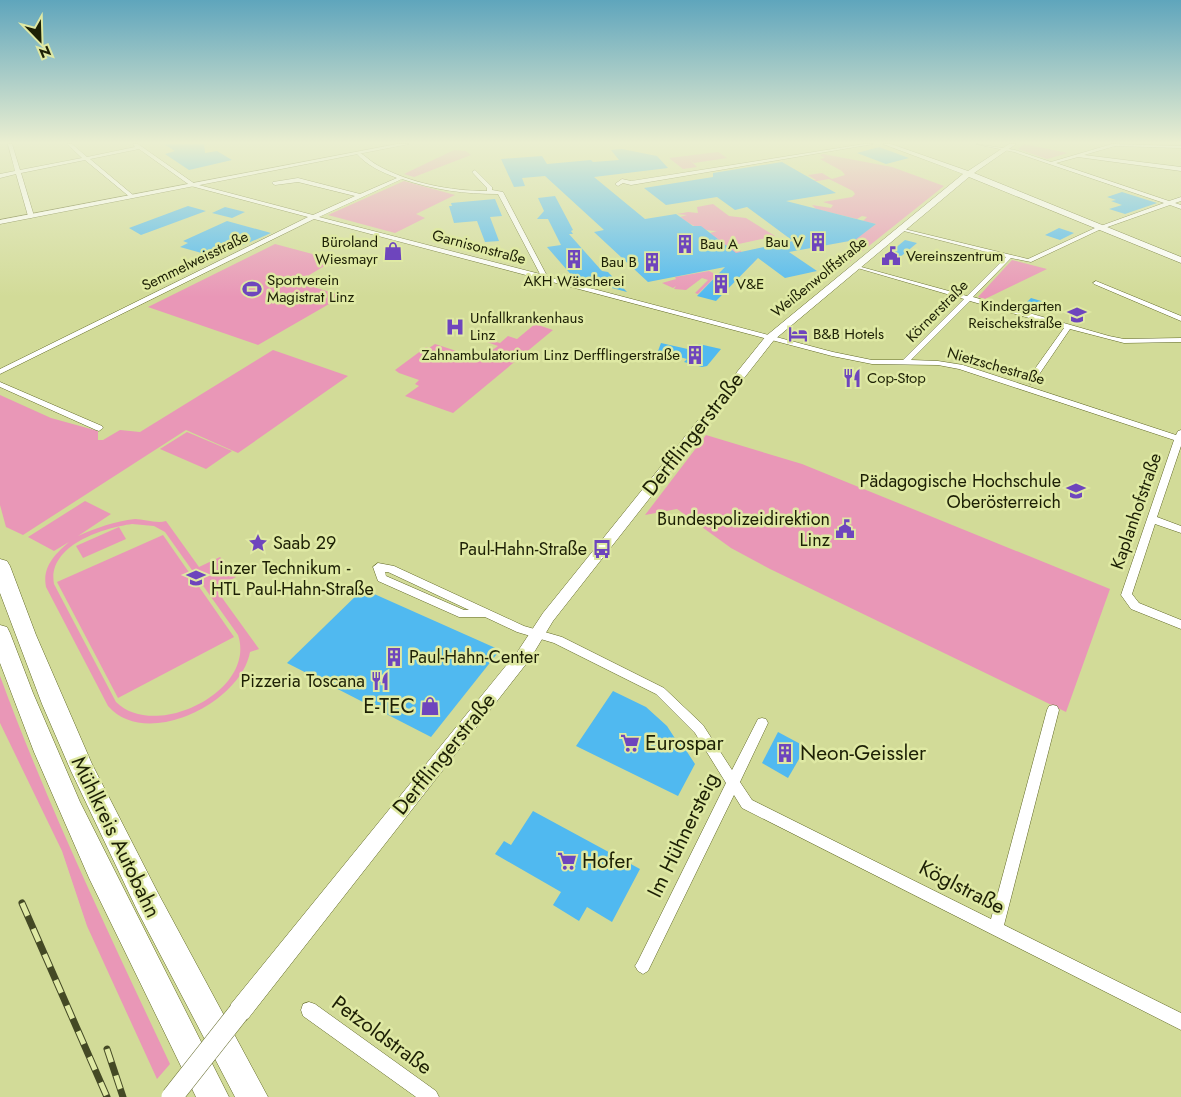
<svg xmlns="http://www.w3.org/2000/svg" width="1181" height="1097" font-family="Jost,sans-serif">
  <rect width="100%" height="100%" fill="#d2db98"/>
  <g fill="#e997b7" fill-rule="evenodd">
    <polygon points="1024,144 1068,153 1047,159 1018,149"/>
    <polygon points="454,150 466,151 471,155 414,177 404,174"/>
    <polygon points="718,152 727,158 694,163 690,160 697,167 683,169 669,158"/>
    <polygon points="823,154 892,167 944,186 850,261 845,258 868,241 859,238 852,244 846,240 854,232 862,234 876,224 863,221 867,217 862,216 857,219 816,209 812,205 831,208 833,205 823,202 852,197 855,194 853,191 829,179 758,191 816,180 808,175 822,173 832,179 845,175 842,171 820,159 825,158 820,155"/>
    <polygon points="404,181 455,195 416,214 425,218 395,233 328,215"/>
    <path d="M713,204L729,216L746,218L775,236L734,245L754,263L744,265L710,233L717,231C703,231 692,226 680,217L687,215L677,214L688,212L698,213L697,207Z"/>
    <polygon points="275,244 335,260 297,282 343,296 258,345 148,307"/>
    <polygon points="1012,260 1047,269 985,299 978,297"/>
    <polygon points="709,271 717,275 698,294 695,293 708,280 702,278 686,290 674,289 676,286 673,288 662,283 676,279 675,277"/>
    <polygon points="535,324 553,330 453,413 405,396 419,386 415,384 419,380 399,373 395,370 426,347 429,348 435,344 481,359 484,356 497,360 504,355 491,351 498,346 487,342 489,340 500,343 508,336 517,339"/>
    <polygon points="273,350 348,376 238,453 186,430 23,535 6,527 0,505 0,395 51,418 98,431 98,440 103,440 120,430 140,432"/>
    <polygon points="187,432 232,451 206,469 160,449"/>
    <polygon points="706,435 802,464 1110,589 1066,712 770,569 731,548 677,509 645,515"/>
    <path d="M85,501L111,514L78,536C96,528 115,521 135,519C144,519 157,524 166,521L199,567L220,557L236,577L215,588L259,649L250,652C241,703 146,750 108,706L46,587C42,567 55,554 69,542L54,551L28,537ZM132,524L154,526L165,532L238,635C257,691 155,741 116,702L54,584C47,546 102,528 132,524Z"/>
    <polygon points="119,527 126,539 83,558 76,546"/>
    <polygon points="163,535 234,637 118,698 57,582"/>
    <path d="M0,676C49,809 110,936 170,1064L157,1079L87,926L62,851L0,723Z"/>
  </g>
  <g fill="#50b9f0">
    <polygon points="164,144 204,144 205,153 217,151 232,160 189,170 165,154 175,151"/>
    <polygon points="879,147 909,158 886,164 857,153"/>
    <polygon points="622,149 657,156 668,168 594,177 645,219 676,214 693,226 701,226 736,253 793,241 747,207 735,210 717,197 666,205 644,188 713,177 713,173 782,162 836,193 786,201 876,224 855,240 789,252 817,271 785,278 758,258 716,301 697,296 725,267 648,282 594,232 604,230 545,176 522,178 525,186 514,187 501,159 542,156 547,164 591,160 593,162 619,160 611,150"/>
    <polygon points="1122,192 1157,203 1125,214 1109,209 1122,205 1111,201 1116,200 1107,197"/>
    <polygon points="555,196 573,230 571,231 573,234 569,234 602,271 608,272 627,292 574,278 547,247 561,245 548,219 537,219 544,211 538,198"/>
    <polygon points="495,199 502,216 490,217 499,241 485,242 477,221 454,223 449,206 452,206 451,203"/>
    <polygon points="188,206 206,211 141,235 129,228"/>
    <polygon points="225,207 245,212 232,218 212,213"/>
    <polygon points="227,221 271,233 216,257 180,247 188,243 183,241"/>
    <polygon points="1059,228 1074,233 1060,240 1045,235"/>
    <polygon points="905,240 917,243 893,263 881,260"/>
    <polygon points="1031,298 1048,303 1041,311 1023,306"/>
    <polygon points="661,343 692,350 699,344 721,349 707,366 702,367 684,362 687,359 658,351"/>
    <polygon points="363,589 500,650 431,737 287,663"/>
    <polygon points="613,691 646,707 667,726 676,740 678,738 695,764 678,796 576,746"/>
    <polygon points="778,732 806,747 788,778 762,763"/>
    <polygon points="533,811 640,869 612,922 587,907 579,921 553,905 561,892 495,854 504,841 511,845"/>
  </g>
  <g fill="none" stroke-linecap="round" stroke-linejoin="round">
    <polyline stroke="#aeb67b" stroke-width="7" stroke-dasharray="7 4" stroke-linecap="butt" points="1028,383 1033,377"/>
    <g stroke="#616827" stroke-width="1">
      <g id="street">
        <path d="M8,144H12L20,170L82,158L67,144H72L87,157L135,147L133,144H138L195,184L313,215L355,196L298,182L275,185L272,183L273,182L298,178L360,194L397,178C382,172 367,166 356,153L358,152C365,155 370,161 377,165C409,183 450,191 487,191V188L472,172L475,170L492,187V190L503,192L546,274L544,276L833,352L872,360H903L964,299L854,267V265L967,296L1006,257L900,230V228L1028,259L1095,228L1164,203L1014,152L976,144L1015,150L1051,162L1112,144L1181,146V148L1115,146L1084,155L1181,167V171L1078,157L1056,163L1169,201L1181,197V201L1175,203L1181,205V209L1170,205L1099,230L1031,262L1011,258L973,297L1109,336L1124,339L1181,338V342L1124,343L1070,329L1036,379H1033L1029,377L1064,328L970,301L911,360L938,361L963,365L1176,435L1178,431L1181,430V446L1157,517L1181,526V533L1155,524L1132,594L1139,603L1181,620V629L1131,609L1121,595L1174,440L959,369L938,365L872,364L832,356L314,219L0,374V369L308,217L191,186L139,149L90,159L133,195V197L131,198L85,160L21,173L34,216L31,218L28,216L16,174L0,178V174L15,171ZM402,179C434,190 465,194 498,194L540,274L319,217Z"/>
        <polygon points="864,144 873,144 631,185 623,183 618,186 615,184 622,179 631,181"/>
        <polygon points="1096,281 1181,316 1181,321 1094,284 1093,283"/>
        <polygon points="0,382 102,426 103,428 99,431 96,430 0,387"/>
        <path d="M378,563L394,566L524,626L562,637L664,688L703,725L732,770L758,719L762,718L766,719L768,723L740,782L752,800L991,919L1047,710L1049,706L1053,705L1057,706L1059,710L1004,925L1181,1013V1030L742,808L734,795L648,971L643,974L638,971L635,966L638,961L726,783L695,733L656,694L554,643L517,632L485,617H459L378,581L373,567ZM385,572H388L469,610H464L386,576Z"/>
        <polygon points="309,1002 315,1004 436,1091 439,1097 416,1097 303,1016 301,1010 303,1004"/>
      </g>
    </g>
    <g stroke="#616827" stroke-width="1">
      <g id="secondary">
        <polygon points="397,144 409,144 0,224 0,220"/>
        <polygon points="883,144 891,144 968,171 1009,144 1016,144 974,173 1181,257 1181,263 969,177 774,340 553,621 530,659 247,1020 239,1023 231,1020 228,1012 231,1004 518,651 543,613 766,336 963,174"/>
      </g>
    </g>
    <g stroke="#616827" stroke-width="1">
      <g id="highway">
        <polygon points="0,559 7,561 10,566 36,635 92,764 158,893 268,1097 235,1097 138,912 71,771 42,704 0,593"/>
        <polygon points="0,625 7,627 10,633 33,693 80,802 229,1097 196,1097 89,878 34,752 0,663"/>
      </g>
    </g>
    <use href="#street" fill="#fff" fill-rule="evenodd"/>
    <use href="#secondary" fill="#fff" fill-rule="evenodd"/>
    <use href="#highway" fill="#fff" fill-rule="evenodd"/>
    <g stroke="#444925" stroke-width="7">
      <g id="rail">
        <polyline points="22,903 107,1097"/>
        <polyline points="107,1049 123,1097"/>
      </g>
    </g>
    <use href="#rail" stroke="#dfe9a4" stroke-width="5" stroke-dasharray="14" stroke-linecap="butt"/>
    <g stroke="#616827" stroke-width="22" stroke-linecap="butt">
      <polyline id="secondary-bridge" points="172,1097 239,1012"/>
    </g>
    <use href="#secondary-bridge" stroke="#fff" stroke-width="21"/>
  </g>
  <linearGradient id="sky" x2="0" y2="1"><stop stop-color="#5fa5bc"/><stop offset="0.48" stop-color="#ebefd1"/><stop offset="1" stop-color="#ebefd1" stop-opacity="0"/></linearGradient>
  <rect width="1181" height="297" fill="url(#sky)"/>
  <defs>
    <g id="building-bare" transform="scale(1.5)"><path d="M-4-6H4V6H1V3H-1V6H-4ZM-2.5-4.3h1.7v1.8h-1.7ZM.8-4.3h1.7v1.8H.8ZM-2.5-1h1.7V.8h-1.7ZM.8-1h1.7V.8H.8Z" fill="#6e45bd" stroke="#dfe9a4" stroke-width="2.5" paint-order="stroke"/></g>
    <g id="shop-bare" transform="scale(1.5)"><path d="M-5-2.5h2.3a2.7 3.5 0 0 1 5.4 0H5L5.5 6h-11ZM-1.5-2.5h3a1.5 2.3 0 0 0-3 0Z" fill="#6e45bd" stroke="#dfe9a4" stroke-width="2.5" paint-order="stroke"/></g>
    <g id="civic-bare" transform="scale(1.5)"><path d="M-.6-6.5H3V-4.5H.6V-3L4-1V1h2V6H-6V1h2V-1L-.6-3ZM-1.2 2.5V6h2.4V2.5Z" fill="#6e45bd" stroke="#dfe9a4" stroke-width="2.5" paint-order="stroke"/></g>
    <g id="stadium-bare" transform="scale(1.5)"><path d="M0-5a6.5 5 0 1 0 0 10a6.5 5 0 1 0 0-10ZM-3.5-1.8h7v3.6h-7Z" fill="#6e45bd" stroke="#dfe9a4" stroke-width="2.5" paint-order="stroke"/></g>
    <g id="school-bare" transform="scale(1.5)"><path d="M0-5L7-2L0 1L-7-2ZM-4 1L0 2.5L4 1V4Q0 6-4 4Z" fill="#6e45bd" stroke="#dfe9a4" stroke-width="2.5" paint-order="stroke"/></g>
    <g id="hospital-bare" transform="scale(1.5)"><path d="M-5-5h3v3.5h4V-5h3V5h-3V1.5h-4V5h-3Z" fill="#6e45bd" stroke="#dfe9a4" stroke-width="2.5" paint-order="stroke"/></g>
    <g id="hotel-bare" transform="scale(1.5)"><path d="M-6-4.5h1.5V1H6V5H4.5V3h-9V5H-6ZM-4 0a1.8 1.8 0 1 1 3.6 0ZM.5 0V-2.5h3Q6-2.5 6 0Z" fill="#6e45bd" stroke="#dfe9a4" stroke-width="2.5" paint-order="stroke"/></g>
    <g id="restaurant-bare" transform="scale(1.5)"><path d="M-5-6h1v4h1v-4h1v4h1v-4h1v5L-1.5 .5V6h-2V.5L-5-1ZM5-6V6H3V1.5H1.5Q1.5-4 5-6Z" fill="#6e45bd" stroke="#dfe9a4" stroke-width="2.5" paint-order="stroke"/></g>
    <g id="university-bare" transform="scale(1.5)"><path d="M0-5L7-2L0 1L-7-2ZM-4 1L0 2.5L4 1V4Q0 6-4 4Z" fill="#6e45bd" stroke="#dfe9a4" stroke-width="2.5" paint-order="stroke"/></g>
    <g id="sight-bare" transform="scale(1.5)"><path d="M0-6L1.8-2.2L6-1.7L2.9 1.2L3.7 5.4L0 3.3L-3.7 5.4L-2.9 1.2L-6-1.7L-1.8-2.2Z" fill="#6e45bd" stroke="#dfe9a4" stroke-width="2.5" paint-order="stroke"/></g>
    <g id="bus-bare" transform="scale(1.5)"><path d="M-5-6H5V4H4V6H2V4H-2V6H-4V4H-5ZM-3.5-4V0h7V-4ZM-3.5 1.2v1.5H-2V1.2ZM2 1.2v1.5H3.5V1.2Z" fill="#6e45bd" stroke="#dfe9a4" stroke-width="2.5" paint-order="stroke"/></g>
    <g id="supermarket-bare" transform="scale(1.5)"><path d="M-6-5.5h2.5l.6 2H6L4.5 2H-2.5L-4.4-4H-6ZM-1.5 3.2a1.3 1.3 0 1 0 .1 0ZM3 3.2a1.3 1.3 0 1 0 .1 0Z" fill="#6e45bd" stroke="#dfe9a4" stroke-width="2.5" paint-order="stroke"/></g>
  </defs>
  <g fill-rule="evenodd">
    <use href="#building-bare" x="818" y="242"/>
    <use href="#building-bare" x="685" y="244"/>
    <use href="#shop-bare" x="393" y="251"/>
    <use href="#civic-bare" x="891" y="256"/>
    <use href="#building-bare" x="574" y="259"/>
    <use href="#building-bare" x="652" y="262"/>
    <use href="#building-bare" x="721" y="284"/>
    <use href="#stadium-bare" x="252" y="289"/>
    <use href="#school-bare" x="1077" y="315"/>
    <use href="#hospital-bare" x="455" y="327"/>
    <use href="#hotel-bare" x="798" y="334"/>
    <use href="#building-bare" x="695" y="355"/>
    <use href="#restaurant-bare" x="852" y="378"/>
    <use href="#university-bare" x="1076" y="491"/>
    <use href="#civic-bare" x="845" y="529"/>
    <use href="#sight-bare" x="258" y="543"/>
    <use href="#bus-bare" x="602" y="549"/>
    <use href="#school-bare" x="196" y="578"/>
    <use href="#building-bare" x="394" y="657"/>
    <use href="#restaurant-bare" x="380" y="681"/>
    <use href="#shop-bare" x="430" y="706"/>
    <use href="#supermarket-bare" x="630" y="743"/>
    <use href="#building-bare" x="785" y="753"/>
    <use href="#supermarket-bare" x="567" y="861"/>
  </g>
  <g text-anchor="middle" stroke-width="5" stroke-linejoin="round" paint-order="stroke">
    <g font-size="15" fill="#1d2005" stroke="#dfe9a4" text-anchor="start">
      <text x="378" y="247" text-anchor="end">Büroland<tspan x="378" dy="17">Wiesmayr</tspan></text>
      <text x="803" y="247" text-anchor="end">Bau V</text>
      <text x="700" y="249">Bau A</text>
      <text x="906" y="261">Vereinszentrum</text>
      <text x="637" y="267" text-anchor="end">Bau B</text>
      <text x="267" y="285">Sportverein<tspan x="267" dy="17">Magistrat Linz</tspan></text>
      <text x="574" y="286" text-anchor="middle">AKH Wäscherei</text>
      <text x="736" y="289">V&amp;E</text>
      <text x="1062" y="311" text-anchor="end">Kindergarten<tspan x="1062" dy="17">Reischekstraße</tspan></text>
      <text x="470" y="323">Unfallkrankenhaus<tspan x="470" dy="17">Linz</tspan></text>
      <text x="813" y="339">B&amp;B Hotels</text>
      <text x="680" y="360" text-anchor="end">Zahnambulatorium Linz Derfflingerstraße</text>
      <text x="867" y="383">Cop-Stop</text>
    </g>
    <g font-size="15" fill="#1d2005" stroke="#dfe9a4">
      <text transform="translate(479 247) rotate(15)" y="5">Garnisonstraße</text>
      <text transform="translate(195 261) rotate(-26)" y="5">Semmelweisstraße</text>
      <text transform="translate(819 277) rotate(-39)" y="5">Weißenwolffstraße</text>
      <text transform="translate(937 311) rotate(-45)" y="5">Körnerstraße</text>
      <text transform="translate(996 366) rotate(16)" y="5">Nietzschestraße</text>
    </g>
    <g font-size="18" fill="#1d2005" stroke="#dfe9a4" text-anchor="end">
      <text x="1061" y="487">Pädagogische Hochschule<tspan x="1061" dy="21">Oberösterreich</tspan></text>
      <text x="830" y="525">Bundespolizeidirektion<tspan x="830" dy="21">Linz</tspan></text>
      <text x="273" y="549" text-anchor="start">Saab 29</text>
      <text x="587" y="555">Paul-Hahn-Straße</text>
      <text x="211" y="574" text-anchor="start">Linzer Technikum -<tspan x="211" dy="21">HTL Paul-Hahn-Straße</tspan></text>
      <text x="409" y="663" text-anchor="start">Paul-Hahn-Center</text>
      <text x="365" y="687">Pizzeria Toscana</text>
    </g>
    <g font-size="18" fill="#1d2005" stroke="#dfe9a4">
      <text transform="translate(1136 511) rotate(-71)" y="6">Kaplanhofstraße</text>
    </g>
    <g font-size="21" fill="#1d2005" stroke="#dfe9a4">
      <text transform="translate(693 434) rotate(-52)" y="7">Derfflingerstraße</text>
      <text transform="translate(444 754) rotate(-51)" y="7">Derfflingerstraße</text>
      <text transform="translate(683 835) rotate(-64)" y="7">Im Hühnersteig</text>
      <text transform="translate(116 837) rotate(64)" y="7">Mühlkreis Autobahn</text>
      <text transform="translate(962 887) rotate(27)" y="7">Köglstraße</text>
      <text transform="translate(382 1035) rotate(36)" y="7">Petzoldstraße</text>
    </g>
    <g font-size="21" fill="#1d2005" stroke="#dfe9a4" text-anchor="start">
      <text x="415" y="713" text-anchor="end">E-TEC</text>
      <text x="645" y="750">Eurospar</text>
      <text x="800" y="760">Neon-Geissler</text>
      <text x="582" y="868">Hofer</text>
    </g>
  </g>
  <g transform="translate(40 40) rotate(157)" stroke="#dfe9a4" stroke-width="4" paint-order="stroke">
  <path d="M0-4L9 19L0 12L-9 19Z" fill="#1d2005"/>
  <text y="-8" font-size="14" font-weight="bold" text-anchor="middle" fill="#1d2005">N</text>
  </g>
</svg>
